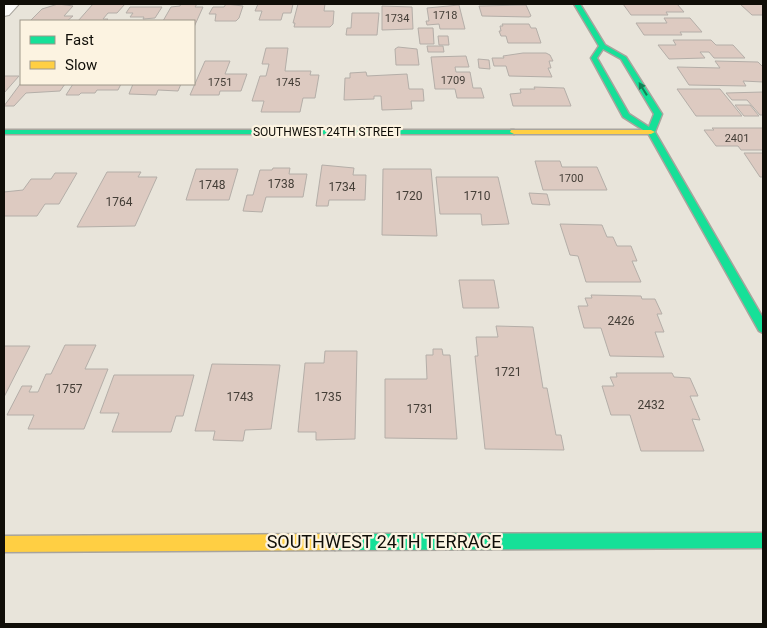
<svg xmlns="http://www.w3.org/2000/svg" width="767" height="628" font-family="Roboto,sans-serif">
  <rect width="100%" height="100%" fill="#e8e4da"/>
  <g fill="#ddcac1" stroke="#b4aea8">
    <polygon points="58,4 73,6 64,16 73,16 67,21 30,21 42,9"/>
    <polygon points="93,4 125,4 117,13 108,13 103,19 108,19 106,21 78,21"/>
    <polygon points="181,4 197,4 195,7 203,7 194,27 194,21 163,21 171,7 180,6"/>
    <polygon points="226,4 243,6 239,18 236,21 215,21 216,14 209,14 213,7 224,7"/>
    <polygon points="258,4 293,4 291,13 283,13 281,20 259,20 262,11 255,11"/>
    <polygon points="298,4 325,4 324,11 334,11 333,24 330,27 294,27 295,23 293,23"/>
    <polygon points="623,4 677,4 684,12 666,12 668,15 631,15"/>
    <polygon points="740,4 763,4 763,15 752,15"/>
    <polygon points="459,5 465,29 440,29 439,24 427,25 426,21 429,21 427,8"/>
    <polygon points="526,5 531,16 529,17 482,16 479,6"/>
    <polygon points="382,6 412,7 413,29 382,30"/>
    <polygon points="130,7 162,7 155,18 143,19 144,17 130,17 133,13 126,13"/>
    <polygon points="352,13 379,13 377,35 346,35 347,28 351,28"/>
    <polygon points="664,18 690,18 702,32 680,32 682,35 644,35 636,23 667,23"/>
    <polygon points="502,24 529,24 531,28 536,28 541,43 508,43 506,36 501,36 499,31 501,31 500,26 503,26"/>
    <polygon points="418,28 433,28 434,44 420,44"/>
    <polygon points="438,36 448,36 449,45 439,45"/>
    <polygon points="673,40 711,40 716,45 733,45 745,58 714,58 709,52 700,52 705,58 669,59 658,45 676,45"/>
    <polygon points="427,46 443,46 444,52 428,52"/>
    <polygon points="398,47 417,49 419,65 396,65 395,49"/>
    <polygon points="266,48 288,48 285,71 311,71 310,75 319,75 315,98 303,98 300,112 261,112 264,101 252,101 260,76 266,76 269,64 262,64"/>
    <polygon points="523,53 546,53 550,55 553,61 549,61 551,68 548,68 552,77 509,76 506,66 494,66 492,58 504,58 503,56"/>
    <polygon points="466,56 469,67 455,67 456,72 470,72 473,88 481,88 484,98 457,98 455,89 435,89 431,57"/>
    <polygon points="478,59 489,60 490,69 479,68"/>
    <polygon points="205,61 230,61 225,74 247,74 241,91 220,91 219,95 190,95"/>
    <polygon points="715,61 758,62 763,67 763,82 743,81 746,86 689,85 677,67 720,68"/>
    <polygon points="366,72 367,76 407,74 409,89 423,89 424,101 411,101 412,109 382,110 381,96 374,96 374,99 344,100 345,78 350,78 350,73"/>
    <polygon points="4,76 19,76 4,93"/>
    <polygon points="21,83 21,84 65,84 60,91 26,93 14,106 4,106"/>
    <polygon points="73,84 121,84 118,90 97,90 95,93 81,93 79,95 66,95"/>
    <polygon points="133,84 181,84 178,91 158,90 156,95 129,94"/>
    <polygon points="534,87 564,88 571,106 513,106 510,94 521,93 520,89 535,89"/>
    <polygon points="677,89 720,89 742,116 696,116"/>
    <polygon points="763,92 763,115 760,115 747,100 732,100 726,93"/>
    <polygon points="735,105 750,105 759,116 744,116"/>
    <polygon points="712,128 763,128 763,150 741,150 738,146 716,146 704,130 714,130"/>
    <polygon points="744,153 763,153 763,177 760,177"/>
    <polygon points="535,161 560,161 562,167 597,167 607,190 543,190"/>
    <polygon points="322,165 354,168 353,175 366,175 365,200 329,200 328,206 316,206"/>
    <polygon points="273,168 290,168 289,174 307,174 303,197 266,197 262,212 243,211 247,195 253,195 260,170 272,170"/>
    <polygon points="196,169 238,169 229,200 186,200"/>
    <polygon points="383,169 431,169 437,236 382,235"/>
    <polygon points="107,172 141,172 138,177 157,177 135,226 77,227"/>
    <polygon points="55,173 77,173 59,204 45,204 37,216 4,216 4,192 23,190 31,179 51,179"/>
    <polygon points="436,177 498,177 509,224 482,225 481,214 440,214"/>
    <polygon points="529,193 547,194 550,205 532,204"/>
    <polygon points="560,224 602,225 607,237 613,237 617,246 631,246 637,261 632,261 641,282 586,282 578,256 570,255"/>
    <polygon points="459,280 494,280 499,308 463,308"/>
    <polygon points="591,295 641,296 642,299 655,299 662,314 657,314 664,332 655,332 664,357 610,356 601,328 584,328 578,306 588,306 585,298 592,298"/>
    <polygon points="496,326 533,327 543,388 547,388 556,435 561,435 564,450 485,449 475,356 478,356 476,337 498,337"/>
    <polygon points="65,345 96,345 85,369 108,369 84,429 28,429 34,415 7,415 22,386 32,386 29,392 38,392 46,374 51,374"/>
    <polygon points="4,346 30,346 4,397"/>
    <polygon points="433,349 442,349 443,355 450,355 457,439 385,438 385,379 427,379 426,355 433,355"/>
    <polygon points="325,351 357,351 355,439 316,440 316,432 298,432 305,363 324,363"/>
    <polygon points="212,364 280,365 271,429 245,430 243,441 213,440 215,431 195,431"/>
    <polygon points="616,373 672,373 674,377 690,378 698,396 690,396 700,420 692,419 704,451 641,451 630,415 611,415 602,386 614,386 610,377 617,377"/>
    <polygon points="114,375 194,375 183,416 176,416 171,432 112,432 119,413 100,413"/>
  </g>
  <g fill="none" stroke-linecap="round" stroke-linejoin="round">
    <g stroke="#a8a49d" stroke-width="2">
      <polygon id="street" points="4,4 19,4 9,15 4,16"/>
    </g>
    <g stroke="#a8a49d" stroke-width="3">
      <g id="fast">
        <path d="M574,4H580L605,45L626,57L662,114L655,132L763,318V333L759,331L648,133L623,117L591,58L599,46ZM603,49L621,59L654,114L649,127L629,114L597,58Z"/>
        <polygon points="4,130 514,130 518,132 514,134 4,134"/>
        <polygon points="763,533 763,548 335,550 330,547 327,542 330,537 335,534"/>
      </g>
    </g>
    <g stroke="#a8a49d" stroke-width="3">
      <g id="slow">
        <polygon points="511,130 651,130 655,132 651,134 514,134 510,132"/>
        <polygon points="335,534 340,537 343,542 340,547 335,550 4,552 4,536"/>
      </g>
    </g>
    <use href="#street" fill="#fcfbf9" fill-rule="evenodd"/>
    <use href="#fast" fill="#16e098" fill-rule="evenodd"/>
    <use href="#slow" fill="#ffcf43" fill-rule="evenodd"/>
  </g>
  <defs><path id="oneway-solid" d="M-6-.8H1V-3.2L6.5 0L1 3.2V.8H-6Z" transform="scale(1.25)"/></defs>
  <use fill="#138257" href="#oneway-solid" transform="translate(643 89) rotate(-122)"/>
  <g text-anchor="middle" stroke-width="4.5" stroke-linejoin="round" paint-order="stroke">
    <g font-size="11" fill="#433d36">
      <text x="445" y="19">1718</text>
      <text x="397" y="22">1734</text>
      <text x="453" y="84">1709</text>
      <text x="220" y="86">1751</text>
      <text x="288" y="86">1745</text>
      <text x="737" y="142">2401</text>
      <text x="571" y="182">1700</text>
    </g>
    <g font-size="12" fill="#100e08" stroke="#fcf3e1">
      <text x="327" y="136">SOUTHWEST 24TH STREET</text>
    </g>
    <g font-size="12" fill="#433d36">
      <text x="281" y="188">1738</text>
      <text x="212" y="189">1748</text>
      <text x="342" y="191">1734</text>
      <text x="409" y="200">1720</text>
      <text x="477" y="200">1710</text>
      <text x="119" y="206">1764</text>
      <text x="621" y="325">2426</text>
      <text x="508" y="376">1721</text>
      <text x="69" y="393">1757</text>
      <text x="240" y="401">1743</text>
      <text x="328" y="401">1735</text>
      <text x="651" y="409">2432</text>
      <text x="420" y="413">1731</text>
    </g>
    <g font-size="18" fill="#100e08" stroke="#fcf3e1">
      <text x="384" y="548">SOUTHWEST 24TH TERRACE</text>
    </g>
  </g>
  <rect width="767" height="628" fill="none" stroke="#100e08" stroke-width="10"/>
  <rect x="20" y="20" width="175" height="65" fill="#fcf3e1" stroke="#9e978a"/>
  <rect x="30" y="36" width="25" height="8" fill="#16e098" stroke="#9e978a"/>
  <text x="65" y="45" font-size="15" fill="#100e08">Fast</text>
  <rect x="30" y="61" width="25" height="8" fill="#ffcf43" stroke="#9e978a"/>
  <text x="65" y="70" font-size="15" fill="#100e08">Slow</text>
</svg>
